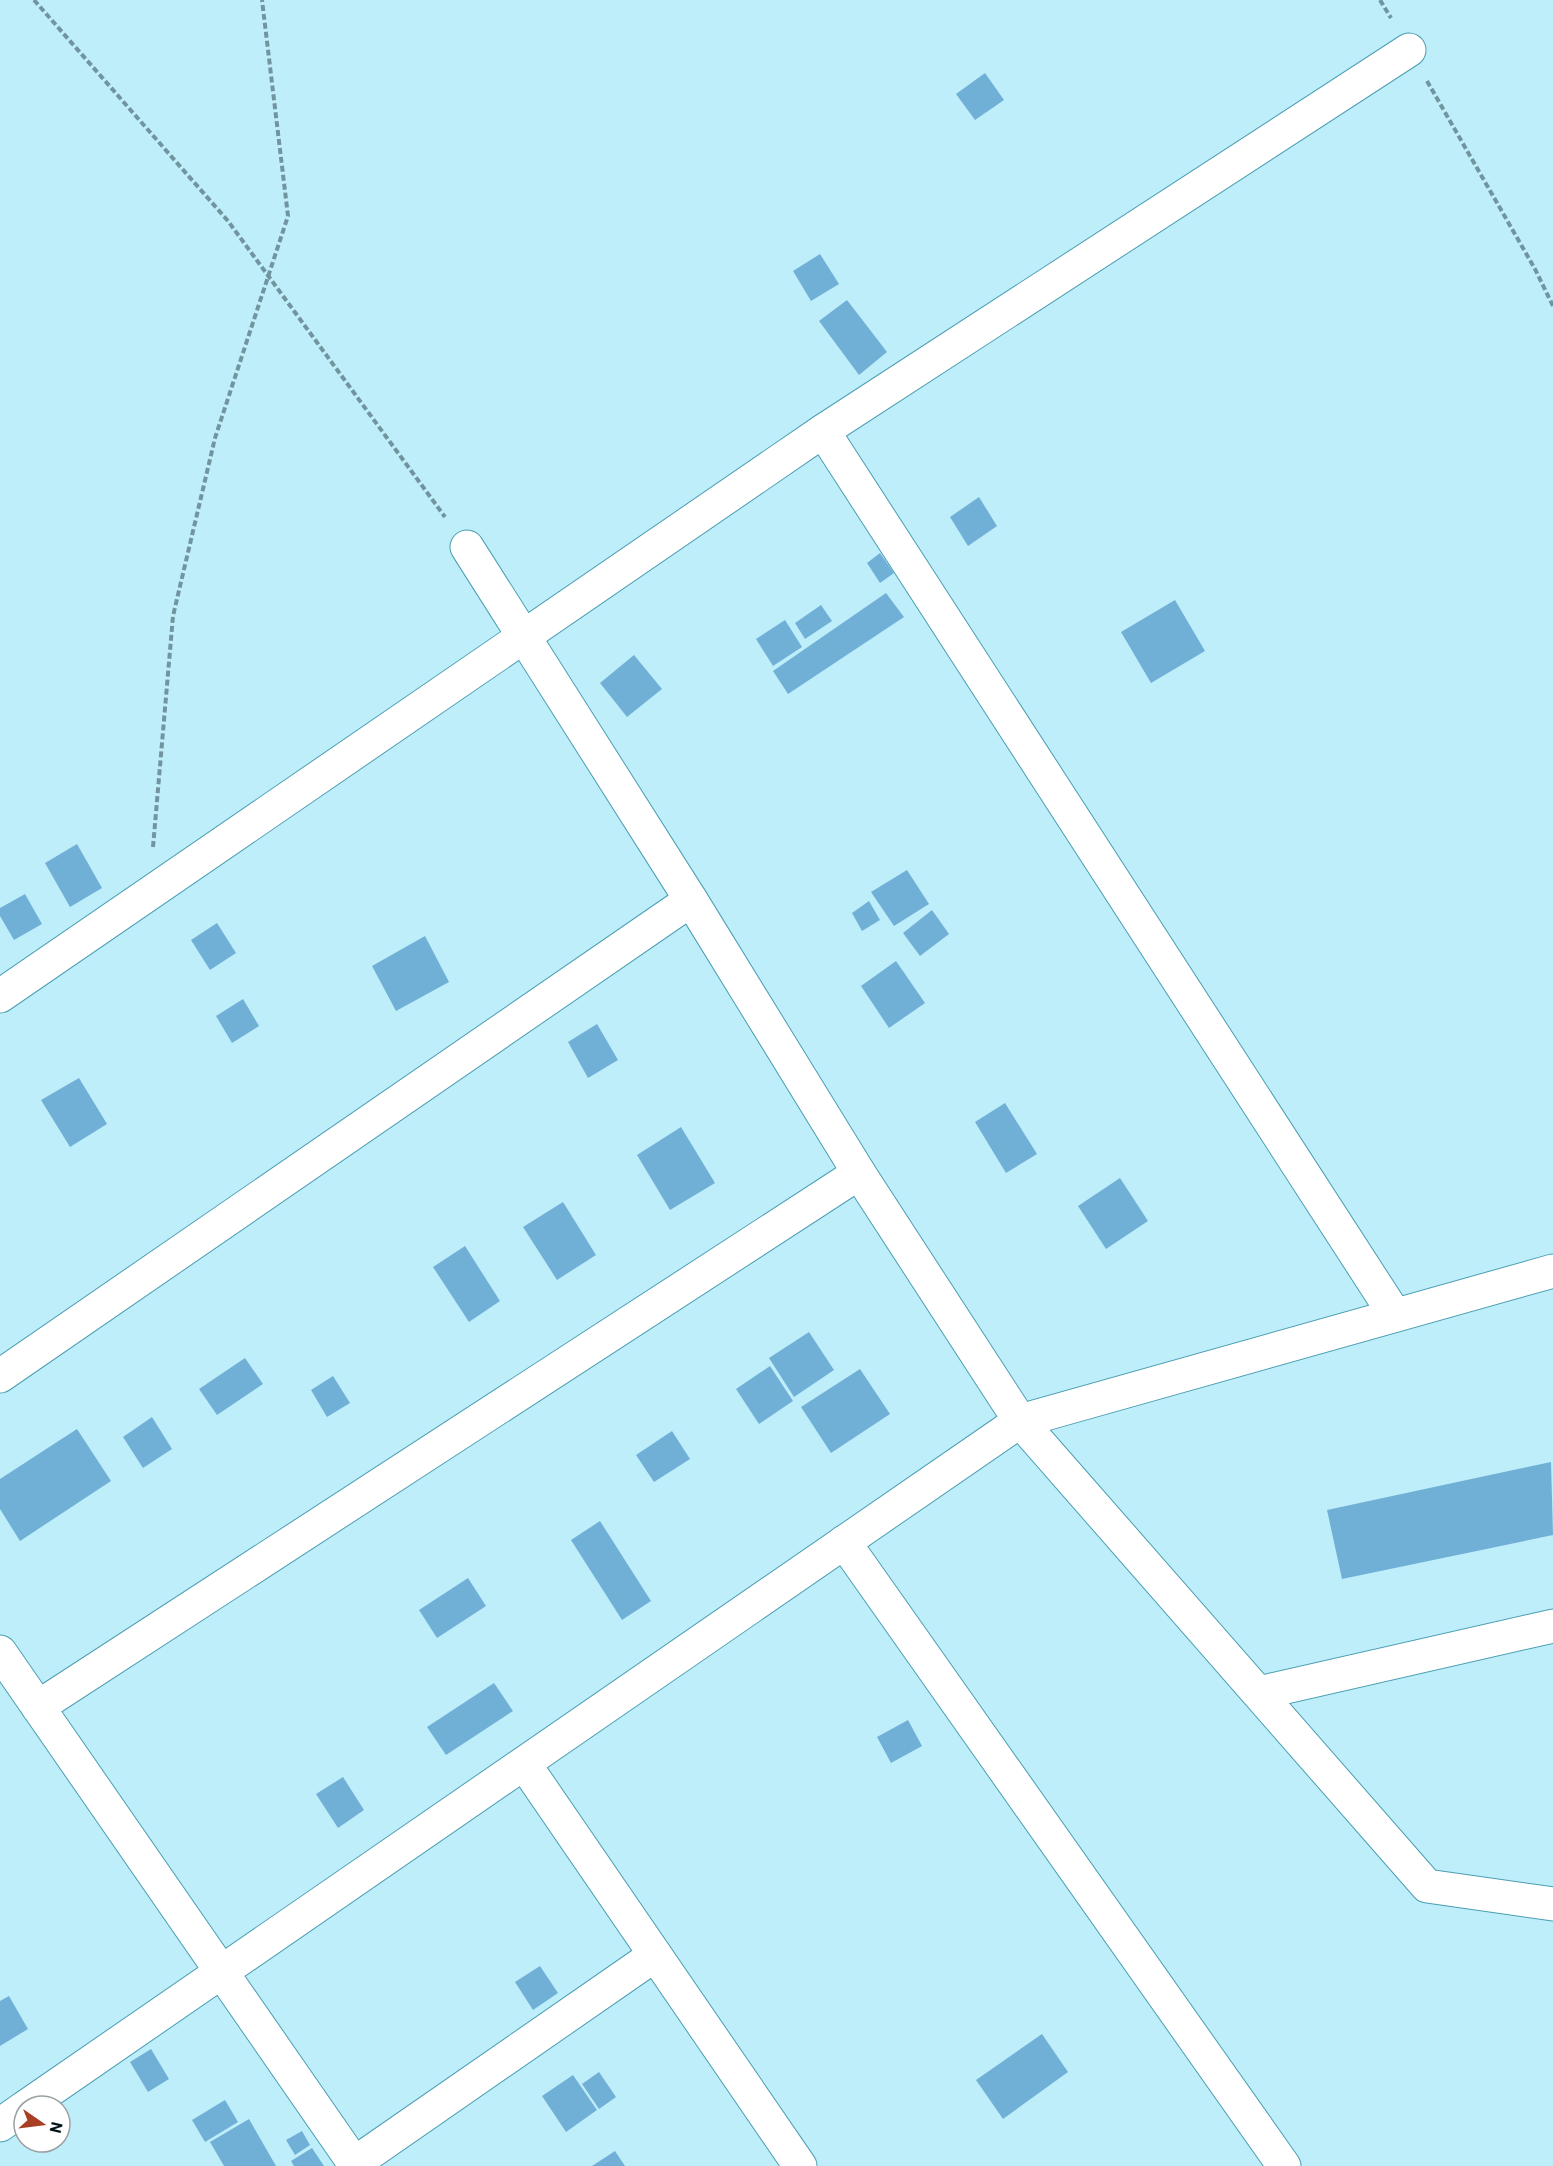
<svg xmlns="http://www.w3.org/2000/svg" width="1553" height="2166" font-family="Barlow,sans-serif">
  <rect width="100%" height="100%" fill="#bfeefb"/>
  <g fill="#71b0d6">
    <polygon points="985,73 1004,100 975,120 956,94"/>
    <polygon points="820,254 839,284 811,301 793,271"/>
    <polygon points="847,300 887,352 859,375 819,321"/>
    <polygon points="979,497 997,526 968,546 950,517"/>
    <polygon points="880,553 894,573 880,583 867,563"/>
    <polygon points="886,593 904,617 788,694 773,671"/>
    <polygon points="1175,600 1205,651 1151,683 1121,632"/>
    <polygon points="821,605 832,621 805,639 795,623"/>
    <polygon points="785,620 802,647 773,666 756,639"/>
    <polygon points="634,655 662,689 627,717 600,683"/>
    <polygon points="77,844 102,888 70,907 45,863"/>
    <polygon points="907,870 929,904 894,926 871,892"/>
    <polygon points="25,894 42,924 14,940 0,916 0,908"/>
    <polygon points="869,901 880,920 862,931 852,913"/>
    <polygon points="932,910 949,934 920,956 903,933"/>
    <polygon points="217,923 236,953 210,970 191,940"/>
    <polygon points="425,936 449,982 396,1011 372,966"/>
    <polygon points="896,961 925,1003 889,1028 861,986"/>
    <polygon points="243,999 259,1026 232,1043 216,1016"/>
    <polygon points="597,1024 618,1060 588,1078 568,1042"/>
    <polygon points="79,1078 107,1124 70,1147 41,1100"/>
    <polygon points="1005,1103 1037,1154 1006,1173 975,1122"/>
    <polygon points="681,1127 715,1183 670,1210 637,1155"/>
    <polygon points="1120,1178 1148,1221 1106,1249 1078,1206"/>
    <polygon points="563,1202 596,1255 557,1280 523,1227"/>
    <polygon points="465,1246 500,1301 469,1322 433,1267"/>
    <polygon points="809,1332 834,1370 794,1397 769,1358"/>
    <polygon points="245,1358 263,1384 217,1415 199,1389"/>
    <polygon points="770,1366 793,1401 759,1424 736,1389"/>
    <polygon points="860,1369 890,1414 831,1453 801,1407"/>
    <polygon points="333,1376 350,1403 327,1417 311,1390"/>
    <polygon points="152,1417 172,1449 143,1468 123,1437"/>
    <polygon points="77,1429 111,1481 20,1541 0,1509 0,1479"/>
    <polygon points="672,1431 690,1459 654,1482 636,1455"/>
    <polygon points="1551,1462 1553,1535 1342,1579 1327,1510"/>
    <polygon points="600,1521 651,1601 622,1620 571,1540"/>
    <polygon points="468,1578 486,1606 437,1638 419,1610"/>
    <polygon points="494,1683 513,1711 446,1755 427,1727"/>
    <polygon points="908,1720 922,1746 891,1763 877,1737"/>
    <polygon points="343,1777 364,1810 338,1828 316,1794"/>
    <polygon points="540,1966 558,1993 533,2010 515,1982"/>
    <polygon points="9,1996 28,2029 0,2046 0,2001"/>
    <polygon points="1042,2034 1068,2072 1003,2119 976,2080"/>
    <polygon points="151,2049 169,2079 148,2092 130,2062"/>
    <polygon points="599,2072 616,2097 599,2109 582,2084"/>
    <polygon points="573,2075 597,2110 566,2132 542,2096"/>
    <polygon points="225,2100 238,2122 205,2142 192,2120"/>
    <polygon points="249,2119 276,2166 224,2166 210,2142"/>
    <polygon points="302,2131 310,2145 295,2155 286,2140"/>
    <polygon points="312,2148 324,2166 294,2166 291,2161"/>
    <polygon points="615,2151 625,2166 592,2166"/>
  </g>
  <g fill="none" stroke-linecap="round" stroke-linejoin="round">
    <g stroke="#4b9eb2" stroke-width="35">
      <g id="minor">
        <polyline points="823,431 1395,1315"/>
        <polyline points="467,547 691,900 859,1173 1020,1421 1427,1886 1553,1904"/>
        <polyline points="0,996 823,431 1409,50"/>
        <polyline points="0,1376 691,900"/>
        <polyline points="844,1542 1284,2166"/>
        <polyline points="0,1652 356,2166"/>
        <polyline points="1259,1693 1553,1626"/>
        <polyline points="38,1707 859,1173"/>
        <polyline points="525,1765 800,2166"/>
        <polyline points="27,2106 1020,1421 1553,1271"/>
        <polyline points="0,2125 24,2108"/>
        <polyline points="355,2163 655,1955"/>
      </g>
    </g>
    <g stroke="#71959f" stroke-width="4" stroke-dasharray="6 3" stroke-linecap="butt">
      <polyline points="34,0 228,221 445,517"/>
      <polyline points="1380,0 1391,18"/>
      <polyline points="1427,81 1535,269 1553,306"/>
      <polyline points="153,847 173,616 215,438 288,216 262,0"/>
    </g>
    <use href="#minor" stroke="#fff" stroke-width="33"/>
  </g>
  <g transform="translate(42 2124) rotate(104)"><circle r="28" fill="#ffffff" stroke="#99a1a3" stroke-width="1.5"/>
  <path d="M0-4.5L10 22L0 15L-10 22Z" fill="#a83f22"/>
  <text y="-9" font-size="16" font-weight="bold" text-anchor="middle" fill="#00141a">N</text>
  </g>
</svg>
